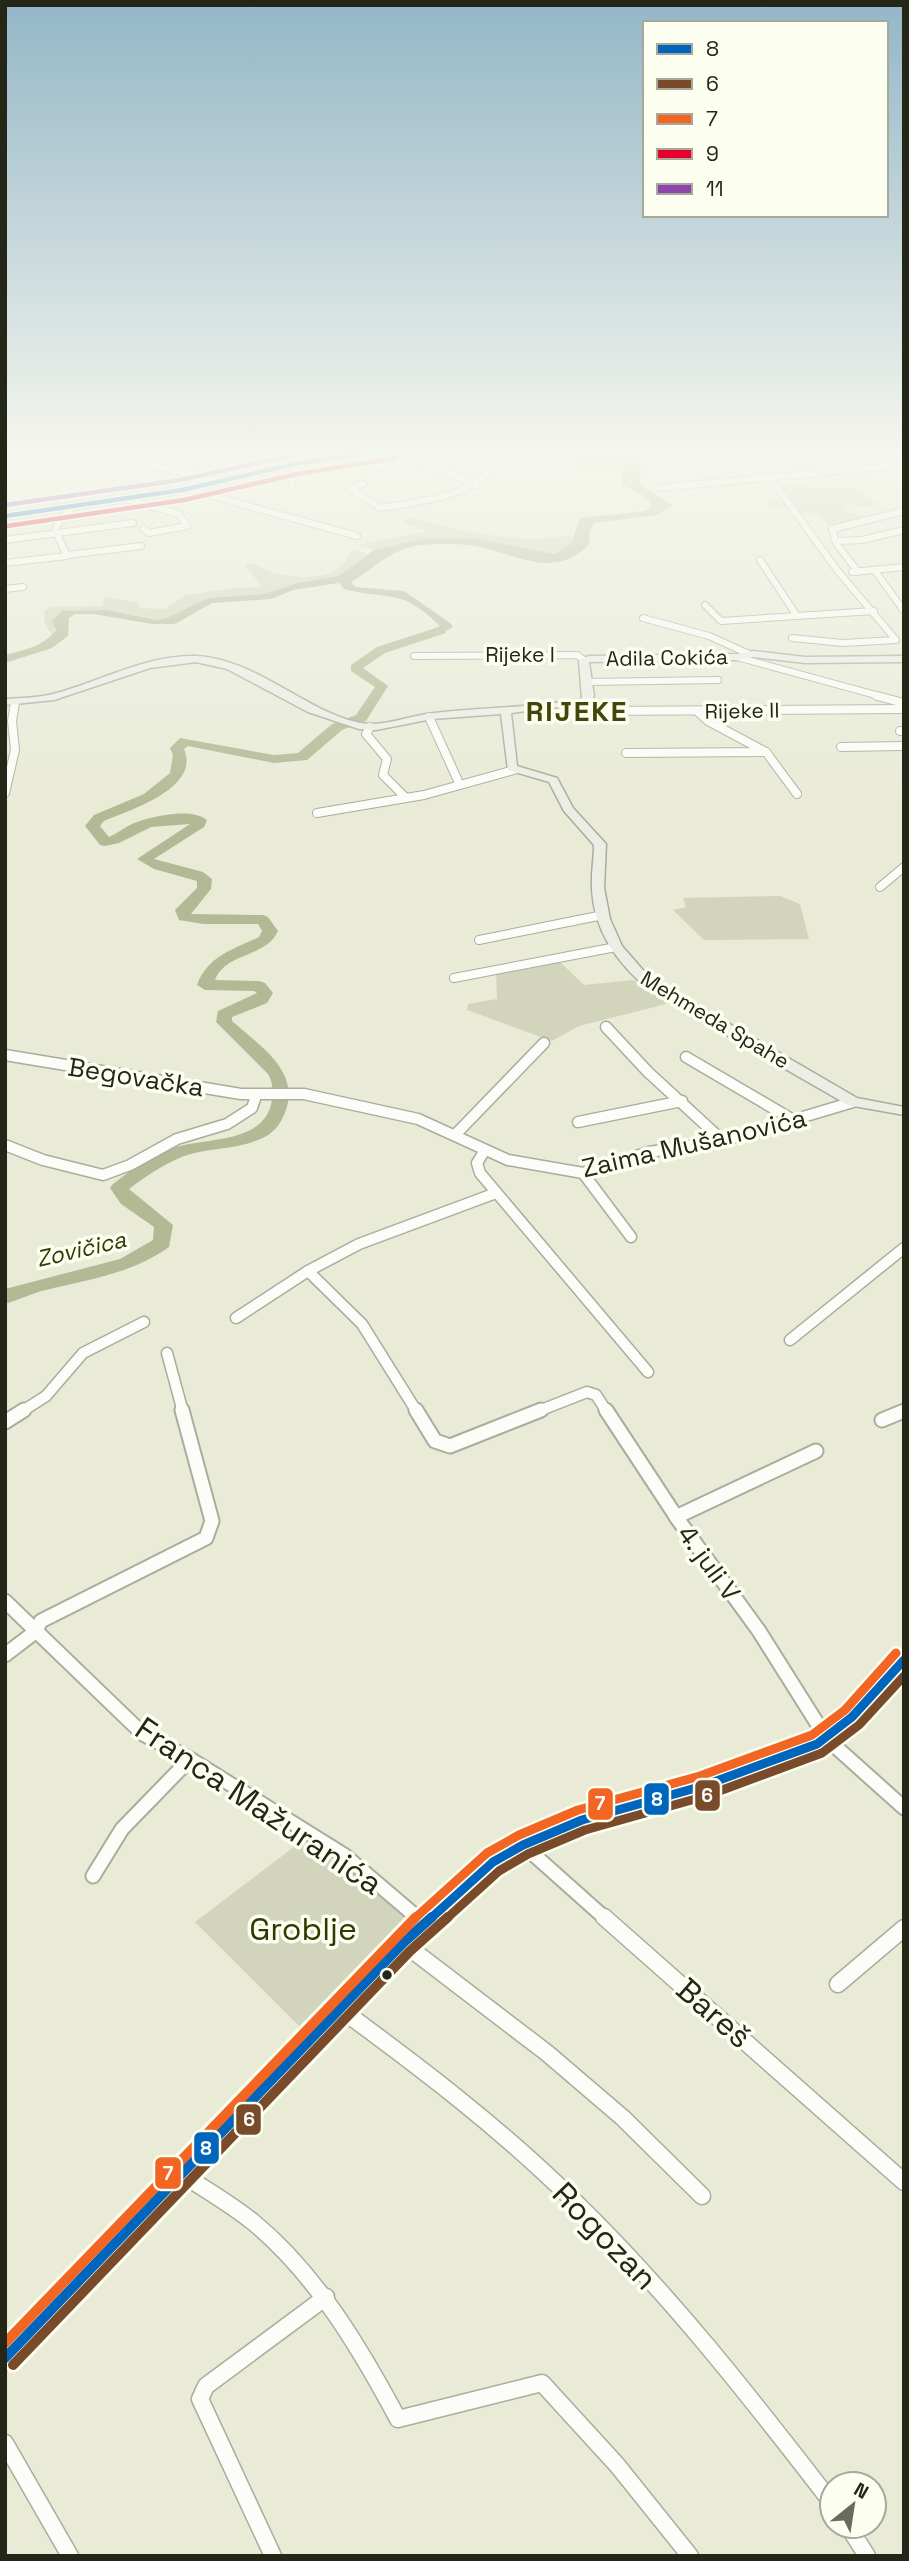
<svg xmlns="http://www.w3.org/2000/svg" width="909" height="2561" font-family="'Space Grotesk',sans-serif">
  <rect width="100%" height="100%" fill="#e9ebd7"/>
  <g fill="#d2d5bc">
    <polygon points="548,448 576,457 619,460 624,466 623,471 562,465 553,462 566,464 574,459"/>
    <polygon points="779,485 858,489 879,506 847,505 842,512 868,517 829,525 819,513 802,514 796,507 772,508 767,502 791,501"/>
    <path d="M410,517C465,531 515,545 572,535L571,544L555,554L457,537L421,539L374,550L358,545L428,531L402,522Z"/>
    <path d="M353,550L367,554L338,576L298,583L264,594L208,598L167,618L156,620L106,610L62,611L52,635L45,623L44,611L50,607L103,606L104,597L137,602L140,608L165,609L186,595L234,588L262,587L245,565L253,563C273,577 318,584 339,567C345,563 349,555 353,550Z"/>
    <polygon points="780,896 800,904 809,939 704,940 673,910 686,907 683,898"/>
    <polygon points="559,961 584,985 633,980 674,1002 579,1026 552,1041 467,1010 468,1004 497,999 496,972"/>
    <polygon points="303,1840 329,1855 408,1919 303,2030 195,1922"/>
  </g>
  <path fill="#b4b995" d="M551,448L642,457L640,485L672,505L657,515L594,523L589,532L590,543C557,580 520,556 480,547C461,543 441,543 421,545C390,549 377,567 351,582L355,587L404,591L450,623L453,627L440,634L418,636L440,626C401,587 390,601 344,589L339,583L293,590L271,599L212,603L175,624H152L93,614H75L69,618L68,636L52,648L5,663V656L9,654C28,649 43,646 56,630L52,621L62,611L106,610L156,620L167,618L208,598L264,594L298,583L338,576L374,550L421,539L472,538L555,554L571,544L580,518L645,511L651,507L650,500L622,484L624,466L619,460L576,457Z"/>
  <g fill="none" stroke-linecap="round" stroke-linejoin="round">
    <path fill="#b4b995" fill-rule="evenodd" d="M442,626L446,627V633L385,653L363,668L388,686L366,721L342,730L307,760L274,763L188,746L184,749C201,788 130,810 104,821L100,826L109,837C118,833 125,827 134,823C151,816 192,807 207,820L204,827L154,859L203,872L212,879L211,889L191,914L263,915L268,917L278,931C266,958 226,952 215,980L259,981L265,983L273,993L267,1003L232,1017V1021C260,1046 303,1072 284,1115C279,1127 270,1136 258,1140C234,1150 208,1148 184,1156C164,1164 146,1176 129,1189L173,1225L169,1247C131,1274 90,1279 46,1290C32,1293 19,1300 5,1304V1289L120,1259L153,1240L154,1227L121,1204L110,1188L113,1184C131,1170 151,1156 173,1148C205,1137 265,1145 272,1100C273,1091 273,1082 268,1074L216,1022L218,1011L257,993L254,991L205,990L197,985C207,956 234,949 259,937L262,931L258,924H203L179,920L175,910L197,888V881L154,869L137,859L190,824L151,827L119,843L105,846L100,845L85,826L94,815L144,794L170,773L173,755L170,748L180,738L274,755L298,753L332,724L356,715L375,687L351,671V665L377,647Z"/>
    <g stroke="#aaac9d" stroke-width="8">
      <g id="street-far4">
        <polyline points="23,448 62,458"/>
        <polyline points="145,448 260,472"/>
        <polyline points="298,448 319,460"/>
        <polyline points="87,454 201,475 216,482"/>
        <polyline points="373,468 421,461 476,485"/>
        <path d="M363,484L351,489L380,508C422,501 476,497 501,459L499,448"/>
        <polyline points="292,487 295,464"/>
        <polyline points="777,487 837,570 896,640 843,643 792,638"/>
        <polyline points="657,488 892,466"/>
        <polyline points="187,489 357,536"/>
        <polyline points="126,499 179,514 187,526 149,533 144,529"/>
        <polyline points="5,540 133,523"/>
        <polyline points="836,541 862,540 904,530"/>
        <polyline points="68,555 141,546"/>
        <polyline points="760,560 797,616"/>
        <polyline points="5,563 67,556 55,530 62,517 74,507"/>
        <polyline points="875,571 904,611"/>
        <polyline points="852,572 904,567"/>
        <polyline points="858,572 836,543 832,529 904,511"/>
        <polyline points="5,589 23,587"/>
        <polyline points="705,605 721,621 874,611"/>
        <polyline points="643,618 709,636 749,654"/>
        <polyline points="414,656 577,655 584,660"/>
        <polyline points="737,657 883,697"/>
        <polyline points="587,682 718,680"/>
      </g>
    </g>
    <g stroke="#aaac9d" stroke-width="10">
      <g id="street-far3">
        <polyline points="877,696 904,703"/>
        <polyline points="589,699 592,710 598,711 904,709"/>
        <polyline points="697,711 708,721 766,752 797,794"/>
        <polyline points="429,717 459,783"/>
        <polyline points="370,727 366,734 387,759 383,775 406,798"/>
        <polyline points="900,731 904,731"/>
        <polyline points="841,747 904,746"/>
        <polyline points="626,753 766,752"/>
        <polyline points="5,793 15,750 12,721 15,703"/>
        <polyline points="317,813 424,795 514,770"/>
        <polyline points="880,887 904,867"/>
        <polyline points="479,940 603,915"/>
        <polyline points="454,978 616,947"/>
      </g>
    </g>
    <g stroke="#aaac9d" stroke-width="13">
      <g id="street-far2">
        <polyline points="606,1027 648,1072 723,1141"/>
        <polyline points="5,1055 241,1094 304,1094 418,1119 508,1160 583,1173 649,1152 723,1141 853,1102"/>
        <polyline points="686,1057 795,1121"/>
        <polyline points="578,1122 682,1101"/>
        <polyline points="455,1135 544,1043"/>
        <polyline points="5,1145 43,1160 103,1175 130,1165 177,1139 227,1124 252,1108 256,1096"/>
        <polyline points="485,1150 477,1163 480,1173 648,1372"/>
        <polyline points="583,1173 631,1237"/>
        <polyline points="308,1271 362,1324 417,1412"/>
        <polyline points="236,1318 308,1271 359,1244 496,1193"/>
        <polyline points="790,1340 904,1248"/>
        <polyline points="167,1353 183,1412"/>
        <polyline points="21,1412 46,1396 83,1353 144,1322"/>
        <polyline points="536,1412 587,1392 596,1395 607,1412"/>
      </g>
    </g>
    <g stroke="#aaac9d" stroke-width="17">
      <g id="street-far1">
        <polyline points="416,1410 435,1441 450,1446 541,1410"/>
        <polyline points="606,1410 679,1521 759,1631 827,1739 904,1808"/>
        <polyline points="882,1420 904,1411"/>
        <polyline points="5,1422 24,1410"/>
        <polyline points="676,1517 816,1451"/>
        <polyline points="5,1601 143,1734 190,1759 344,1855 419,1919"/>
        <polyline points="5,1655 35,1632 41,1621 206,1538 212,1521 182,1410"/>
        <polyline points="523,1845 606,1919"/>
        <polyline points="93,1876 122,1829 190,1759"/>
      </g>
    </g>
    <g stroke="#aaac9d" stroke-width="19">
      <g id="street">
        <polyline points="417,1917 423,1922"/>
        <polyline points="604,1917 904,2182"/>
        <polyline points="403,1943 547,2053 623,2118 702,2196"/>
        <polyline points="838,1984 904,1928"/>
        <path d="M339,2008C421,2068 501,2129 573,2200C669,2293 751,2398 832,2503"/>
        <path d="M182,2174C206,2190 231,2204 253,2222C316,2274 360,2348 398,2419L542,2383L617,2465L690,2556"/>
        <polyline points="5,2443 70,2556"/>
        <polyline points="848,2526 867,2556"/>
        <polyline points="273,2556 200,2399 206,2386 326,2297"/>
      </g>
    </g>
    <g stroke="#aaac9d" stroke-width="3">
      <g id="secondary">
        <polygon points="377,448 397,448 295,467 182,493 5,519 5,513 182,487 295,461"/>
        <polygon points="866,448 876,448 904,468 904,474"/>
        <path d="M753,651L805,657L904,656V662L805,663L753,657L737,660L589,662L594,696L590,703L511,713L517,766L557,778L573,808L606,844L604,888L610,919L622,946L649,977L857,1098L904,1107V1115L848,1105L652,992C619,966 594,932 592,889C591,874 594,860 594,845L564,811L549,782L508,770L501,714L432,719L376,730L359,729L308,712L227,669L196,662L150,668L54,700L5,705V699C21,698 37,698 53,694C100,682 145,655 195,656C254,658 301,708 356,722C382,729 409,715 434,713C484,707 533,708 582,699L579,660L589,656L737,654Z"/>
        <polygon points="904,1652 904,1674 859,1723 824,1750 703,1795 585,1828 530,1852 500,1869 411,1950 14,2367 5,2371 5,2339 395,1936 486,1855 516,1838 582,1811 703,1777 810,1738 845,1711 897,1654"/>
      </g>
    </g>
    <use href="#street-far4" stroke="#fcfcf9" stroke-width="6"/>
    <use href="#street-far3" stroke="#fcfcf9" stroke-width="8"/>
    <use href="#street-far2" stroke="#fcfcf9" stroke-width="10"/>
    <use href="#street-far1" stroke="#fcfcf9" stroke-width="13"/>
    <use href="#street" stroke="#fcfcf9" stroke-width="16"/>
    <use href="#secondary" fill="#ecede5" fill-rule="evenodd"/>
    <g stroke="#fcfef0" stroke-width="8">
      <polyline id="bus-1-far2" points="5,516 182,490 295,464 392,448"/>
    </g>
    <g stroke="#fcfef0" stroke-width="14">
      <polyline id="bus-1-far1" points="430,1919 493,1862 523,1845 582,1820 703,1786 817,1744 852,1717 904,1660"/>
    </g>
    <g stroke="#fcfef0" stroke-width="16">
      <polyline id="bus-1" points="5,2358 403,1943 432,1917"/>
    </g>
    <g stroke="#fcfef0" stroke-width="14">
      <polyline id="bus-2-far1" points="446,1919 499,1871 528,1854 585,1830 706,1796 822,1753 859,1725 904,1676"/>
    </g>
    <g stroke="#fcfef0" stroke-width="16">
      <polyline id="bus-2" points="13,2365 410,1951 448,1917"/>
    </g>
    <g stroke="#fcfef0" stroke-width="14">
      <polyline id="bus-3-far1" points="414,1919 487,1853 519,1835 578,1810 700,1776 812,1735 845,1710 896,1653"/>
    </g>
    <g stroke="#fcfef0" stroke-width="16">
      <polyline id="bus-3" points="5,2343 416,1917"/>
    </g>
    <g stroke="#fcfef0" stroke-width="8">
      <polyline id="bus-4" points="7,526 184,500 297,474 395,458"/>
    </g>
    <g stroke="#fcfef0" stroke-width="8">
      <polyline id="bus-5" points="5,505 180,480 327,448"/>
    </g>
    <use href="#bus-1-far2" stroke="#0065bd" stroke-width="4.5"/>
    <use href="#bus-1-far1" stroke="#0065bd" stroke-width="9"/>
    <use href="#bus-1" stroke="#0065bd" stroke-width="10"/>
    <use href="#bus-2-far1" stroke="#7a4b2a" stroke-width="9"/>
    <use href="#bus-2" stroke="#7a4b2a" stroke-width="10"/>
    <use href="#bus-3-far1" stroke="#f26522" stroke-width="9"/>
    <use href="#bus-3" stroke="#f26522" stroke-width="10"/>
    <use href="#bus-4" stroke="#e4002b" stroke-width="4.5"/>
    <use href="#bus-5" stroke="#8e44ad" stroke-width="4.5"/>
  </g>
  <linearGradient id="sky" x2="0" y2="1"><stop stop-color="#93b6c7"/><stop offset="0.56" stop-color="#f5f6ed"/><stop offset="1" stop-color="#f5f6ed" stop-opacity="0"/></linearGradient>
  <rect width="909" height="807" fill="url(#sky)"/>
  <circle fill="#242618" stroke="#fcfef0" stroke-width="2.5" cx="387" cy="1975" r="6"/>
  <g text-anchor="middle" stroke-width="7" stroke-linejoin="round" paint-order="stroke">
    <g font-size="21" fill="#242618" stroke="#fcfef0">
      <text x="520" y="662">Rijeke I</text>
      <text transform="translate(667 658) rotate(-1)" y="7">Adila Cokića</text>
      <text transform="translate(742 711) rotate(-1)" y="7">Rijeke II</text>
      <text transform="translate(715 1020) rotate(31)" y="7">Mehmeda Spahe</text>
    </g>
    <g font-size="23" font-style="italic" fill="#343802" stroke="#fcfef0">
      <text transform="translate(81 1249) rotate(-13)" y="8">Zovičica</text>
    </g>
    <g font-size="26" fill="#242618" stroke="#fcfef0">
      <text transform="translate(136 1077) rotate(9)" y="9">Begovačka</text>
      <text transform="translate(694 1143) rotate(-13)" y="9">Zaima Mušanovića</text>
      <text transform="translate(709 1563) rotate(54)" y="9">4. juli V</text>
    </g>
    <g font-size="28" font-weight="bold" letter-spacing="2" fill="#424607" stroke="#fcfef0">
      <text x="577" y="721">RIJEKE</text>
    </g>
    <g font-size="32" fill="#242618" stroke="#fcfef0">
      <text transform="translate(259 1806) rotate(34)" y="11">Franca Mažuranića</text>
      <text transform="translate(714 2013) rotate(41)" y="11">Bareš</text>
      <text transform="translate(605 2236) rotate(46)" y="11">Rogozan</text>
    </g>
    <g font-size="32" fill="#323600" stroke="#fcfef0">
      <text x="303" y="1940">Groblje</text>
    </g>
  </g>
  <g stroke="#fcfef0" stroke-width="2.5">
    <rect x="694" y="1779" width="27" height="33" rx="7" fill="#7a4b2a"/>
    <rect x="643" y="1782" width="27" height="34" rx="7" fill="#0065bd"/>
    <rect x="587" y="1787" width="27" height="34" rx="7" fill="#f26522"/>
    <rect x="235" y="2103" width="27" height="33" rx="7" fill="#7a4b2a"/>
    <rect x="193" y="2131" width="27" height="34" rx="7" fill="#0065bd"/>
    <rect x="154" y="2156" width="28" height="34" rx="7" fill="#f26522"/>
  </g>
  <g font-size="19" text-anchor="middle" font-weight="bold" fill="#fff">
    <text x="707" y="1802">6</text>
    <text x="657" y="1806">8</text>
    <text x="600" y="1810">7</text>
    <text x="249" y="2126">6</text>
    <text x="206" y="2155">8</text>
    <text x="168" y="2180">7</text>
  </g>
  <rect width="909" height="2561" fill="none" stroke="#242618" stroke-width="14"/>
  <rect x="643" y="21" width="245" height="196" fill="#fcfef0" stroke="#a6a89a" stroke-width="2"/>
  <rect x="657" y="44" width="35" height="10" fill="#0065bd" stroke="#a6a89a" stroke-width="2"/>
  <text x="706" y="56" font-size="21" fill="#242618">8</text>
  <rect x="657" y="79" width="35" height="10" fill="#7a4b2a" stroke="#a6a89a" stroke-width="2"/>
  <text x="706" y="91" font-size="21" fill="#242618">6</text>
  <rect x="657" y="114" width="35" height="10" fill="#f26522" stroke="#a6a89a" stroke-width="2"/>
  <text x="706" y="126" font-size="21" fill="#242618">7</text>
  <rect x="657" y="149" width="35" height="10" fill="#e4002b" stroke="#a6a89a" stroke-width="2"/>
  <text x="706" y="161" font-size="21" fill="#242618">9</text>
  <rect x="657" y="184" width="35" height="10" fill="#8e44ad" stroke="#a6a89a" stroke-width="2"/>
  <text x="706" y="196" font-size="21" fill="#242618">11</text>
  <g transform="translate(853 2505) rotate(30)"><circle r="33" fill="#fcfef0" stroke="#a6a89a" stroke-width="2"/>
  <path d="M0-5L12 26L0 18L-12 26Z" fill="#696b5b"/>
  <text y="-10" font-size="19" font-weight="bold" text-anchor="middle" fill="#242618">N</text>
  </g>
</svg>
